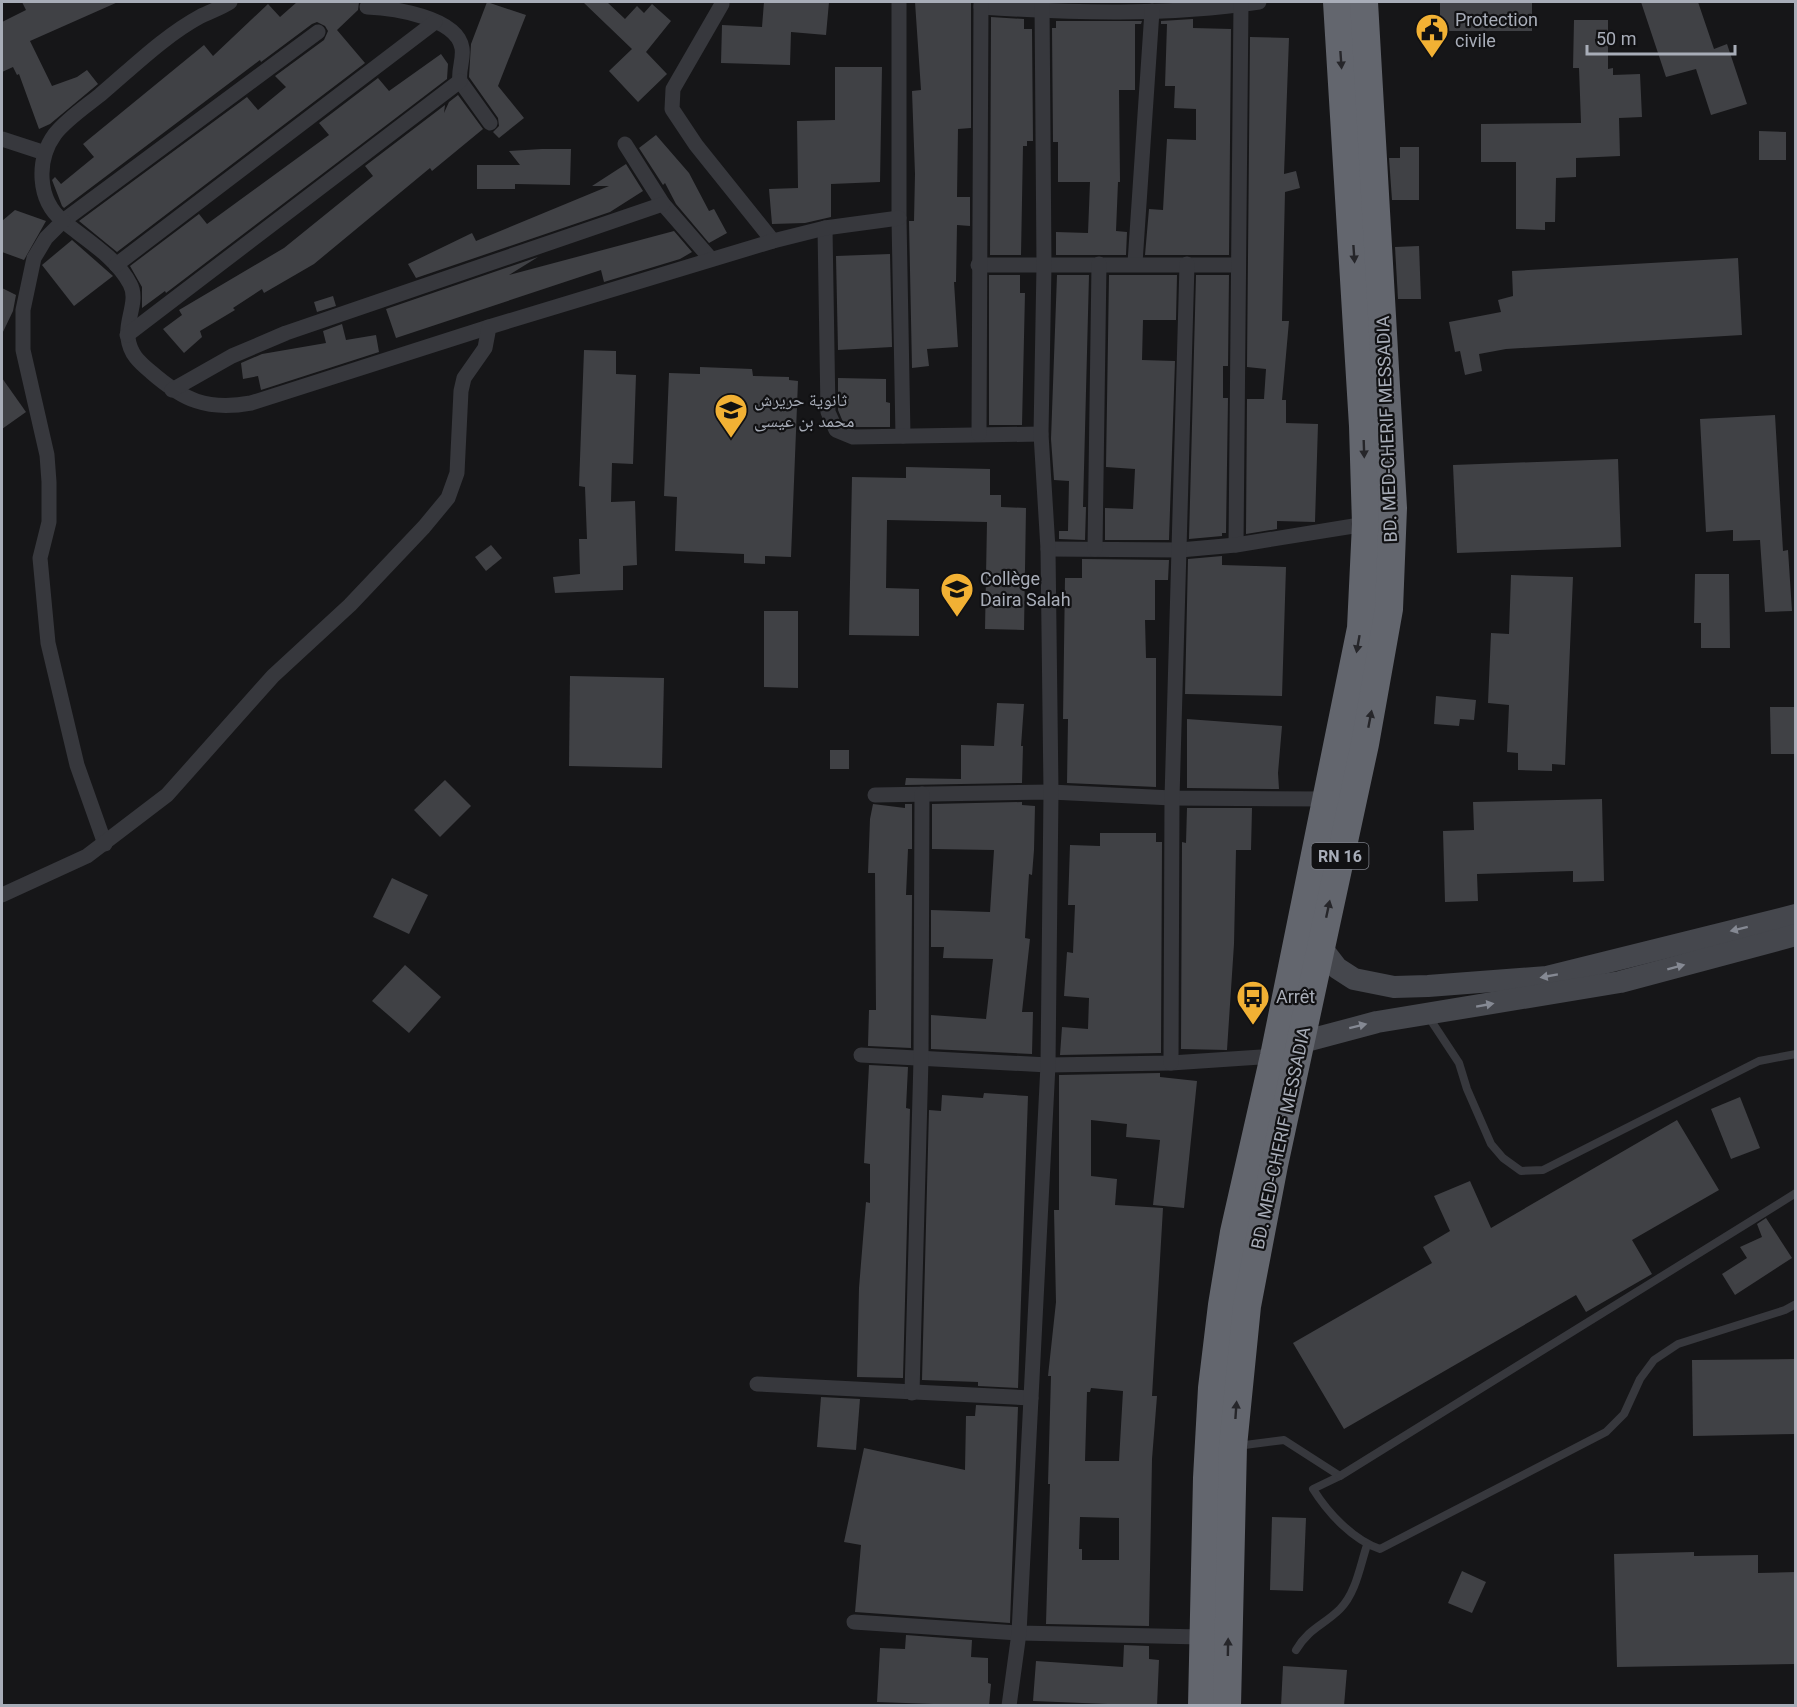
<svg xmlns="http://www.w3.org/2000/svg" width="1797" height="1707" font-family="Roboto,'Noto Naskh Arabic',sans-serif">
  <rect width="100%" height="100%" fill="#161618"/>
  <g fill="#404145" fill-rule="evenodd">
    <polygon points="22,2 118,2 30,41 52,86 77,77 87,70 98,84 50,124 39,129 19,74 17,75 13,67 2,72 2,22 26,10"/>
    <polygon points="297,2 359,2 358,10 337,30 365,63 117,252 79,221 247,97 258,110 286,87 275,76 324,40 328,31 325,26 317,22 312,24 261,62 260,60 64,208 62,206 52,180 55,177 61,184 94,157 83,144 204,45 213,56 268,4 280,17"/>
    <polygon points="487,2 526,15 498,86 524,118 499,138 493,132 499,126 498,118 469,77 471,44"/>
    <polygon points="583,2 607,2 625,19 637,6 644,13 652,4 671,21 646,52 667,74 638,102 609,71 632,49"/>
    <polygon points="764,2 829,2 826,35 791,32 790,65 721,63 722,25 762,27"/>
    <polygon points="915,2 971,2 971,128 958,129 957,197 970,197 970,226 957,225 956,282 954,282 958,347 927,349 929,366 912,368 909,221 914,221 915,174 912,91 921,90"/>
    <rect x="1440" y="2" width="92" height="29"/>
    <polygon points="1641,2 1698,2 1714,49 1727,44 1747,104 1711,115 1696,69 1666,77"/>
    <polygon points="991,17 1024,19 1024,29 1032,29 1033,141 1027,141 1027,146 1023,146 1021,255 990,255"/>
    <polygon points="1193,19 1193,28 1231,29 1229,255 1145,255 1149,209 1163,210 1167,139 1196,140 1196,109 1174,108 1175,86 1165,86 1167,24 1161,24 1161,21"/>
    <polygon points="1574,20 1608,20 1608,69 1613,68 1613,75 1640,74 1642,117 1619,118 1620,156 1576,158 1576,177 1556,178 1555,222 1545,222 1545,230 1516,229 1516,162 1481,162 1481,124 1581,123 1579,68 1573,68"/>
    <polygon points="1056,21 1142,21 1141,24 1135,24 1135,90 1119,90 1120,182 1118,182 1116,231 1127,232 1126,255 1056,255 1056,232 1088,233 1090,182 1058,182 1058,142 1053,142 1052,28 1056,28"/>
    <polygon points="1250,37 1289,38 1284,174 1296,171 1300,188 1285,192 1282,321 1289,321 1282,400 1286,400 1286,423 1318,424 1315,522 1277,521 1277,529 1246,534 1247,399 1264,399 1266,369 1247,367"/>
    <polygon points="441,54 448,64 447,79 166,293 165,291 142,308 142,287 130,266 199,214 207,224 329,135 319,123 378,78 389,91"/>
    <polygon points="835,67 882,67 880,182 831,184 831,217 805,223 772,224 769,189 798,188 797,121 835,120"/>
    <polygon points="458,95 483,129 432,171 430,168 314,264 264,293 262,289 233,308 235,310 200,331 202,337 184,353 163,329 182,315 179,310 284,248 373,176 365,166 445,105 444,113 449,102"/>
    <polygon points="1759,131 1786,132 1786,160 1759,160"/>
    <polygon points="656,135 689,173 709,211 714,209 727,233 709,243 676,204 665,183 663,185 639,148"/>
    <polygon points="1400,147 1419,147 1419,200 1392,200 1389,158 1400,158"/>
    <polygon points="542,149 571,149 570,185 515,184 515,189 477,189 477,165 520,165 509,151"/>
    <polygon points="626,164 643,191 610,212 416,278 408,264 472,233 476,241 609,186 592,186"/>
    <polygon points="15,210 46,221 24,260 2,252 2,221"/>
    <polygon points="674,231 692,252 680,259 604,282 601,270 396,338 386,309 538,257 509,275"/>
    <polygon points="72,240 113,276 74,306 42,265"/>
    <polygon points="1419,246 1421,299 1398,299 1395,247"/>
    <polygon points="890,254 892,347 838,350 836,256"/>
    <polygon points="1738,258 1742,335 1506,349 1479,354 1482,371 1465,375 1460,351 1455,352 1449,322 1501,312 1498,300 1513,296 1512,271"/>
    <polygon points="989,275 1020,275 1020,293 1025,293 1022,425 989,425"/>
    <polygon points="1057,275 1089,275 1083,507 1086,507 1085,540 1059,539 1059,531 1068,531 1069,481 1054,480 1051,439"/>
    <polygon points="1109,275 1177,275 1176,320 1143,320 1142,360 1175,361 1169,540 1105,540 1105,508 1133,509 1135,469 1106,467"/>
    <polygon points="1196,275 1229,275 1228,366 1223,366 1223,398 1228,398 1226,533 1222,533 1222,536 1189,539"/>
    <polygon points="2,288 16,295 13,311 2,334"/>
    <polygon points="333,296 336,306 317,312 314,302"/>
    <polygon points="342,324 346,340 376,335 379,352 261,390 258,376 243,379 241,363 262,354 326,343 323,331"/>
    <polygon points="584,350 616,351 616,374 636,375 633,464 612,463 611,502 635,501 637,565 623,566 623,590 555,593 553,577 580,574 579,539 587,539 585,487 579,486"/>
    <polygon points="700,367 752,369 753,376 789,377 789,380 798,381 791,557 765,556 765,564 744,563 744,554 675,551 677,497 664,496 669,373 700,374"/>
    <polygon points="2,378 26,412 2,429"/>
    <polygon points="838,378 886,379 886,402 890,403 890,427 855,427 843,422 838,410"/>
    <polygon points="1775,415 1783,551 1788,550 1792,611 1765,612 1760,540 1733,541 1733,530 1706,532 1700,419"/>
    <polygon points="1618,459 1621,547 1457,553 1453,465"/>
    <polygon points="906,467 990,469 990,495 1001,495 1001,507 1026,508 1024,630 985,629 987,522 887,520 886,588 919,589 919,636 849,635 852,477 906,478"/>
    <polygon points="491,545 502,558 486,571 475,557"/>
    <polygon points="1222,556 1222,565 1286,567 1282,696 1185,694 1188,559"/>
    <polygon points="1082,559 1169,560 1168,580 1155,580 1155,620 1145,620 1146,658 1156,658 1156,787 1067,783 1068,719 1063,719 1065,578 1082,578"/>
    <polygon points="1695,574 1729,574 1730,648 1701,648 1701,623 1694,623"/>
    <polygon points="1511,575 1573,577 1565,765 1552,764 1552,771 1518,770 1518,753 1507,752 1509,705 1488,703 1491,633 1509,634"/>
    <polygon points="764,611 798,611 798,688 764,687"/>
    <polygon points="570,676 664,678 662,768 569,766"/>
    <polygon points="1436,696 1476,700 1474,720 1460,719 1459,726 1434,724"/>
    <polygon points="997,703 1024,704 1021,746 1023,746 1022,783 905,785 906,778 961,779 961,745 994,746"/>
    <polygon points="1770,707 1796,707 1796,754 1771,754"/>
    <polygon points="1187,719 1282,726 1278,773 1279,789 1187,788"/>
    <rect x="830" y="750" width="19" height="19"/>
    <polygon points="445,780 471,806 440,837 414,810"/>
    <polygon points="1602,799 1604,881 1573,882 1573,871 1477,874 1478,901 1445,902 1443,831 1474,830 1473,802"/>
    <polygon points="1022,802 1022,805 1035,806 1034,850 1032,875 1029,874 1025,938 1030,939 1022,1012 1033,1012 1032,1054 931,1049 931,1015 986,1019 993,959 943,958 944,947 931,947 931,910 990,912 994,850 932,849 932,804"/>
    <polygon points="873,804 905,808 905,804 912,804 912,849 908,849 906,895 912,895 911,1048 868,1046 869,1010 876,1010 875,873 868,873 870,819"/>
    <polygon points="1187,808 1252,808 1251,850 1236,850 1234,944 1227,1050 1181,1049 1182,842 1186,843"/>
    <polygon points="1100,833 1156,833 1156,842 1162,842 1161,1053 1060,1055 1062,1027 1088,1029 1089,998 1064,996 1067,952 1073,953 1075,905 1068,905 1070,845 1100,846"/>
    <polygon points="392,878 428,895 409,934 373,917"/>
    <polygon points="405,965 441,997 409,1033 372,1001"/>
    <polygon points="869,1065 908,1067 906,1108 910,1109 903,1378 857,1377 859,1288 866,1202 870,1203 870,1164 864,1163"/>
    <path d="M1160,1073V1077L1197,1081L1184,1208L1153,1205L1160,1140L1126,1137L1127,1124L1091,1120V1176L1117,1179L1115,1205L1163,1208L1152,1396H1157L1152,1459L1149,1626L1046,1624L1050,1484H1048L1051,1376H1048L1056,1302L1054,1210H1059V1075ZM1091,1388L1123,1391L1119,1461H1085L1087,1392H1090ZM1080,1517L1119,1518V1560H1082V1549H1079Z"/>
    <polygon points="984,1093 1028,1096 1018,1388 978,1386 978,1382 922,1380 929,1110 941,1111 942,1095 983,1098"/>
    <polygon points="1740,1097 1760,1148 1731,1159 1711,1109"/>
    <polygon points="1677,1120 1719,1190 1632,1240 1652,1274 1586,1312 1576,1295 1344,1429 1293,1343 1432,1263 1423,1247 1450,1231 1434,1196 1470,1181 1491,1228"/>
    <polygon points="1766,1218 1792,1258 1735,1295 1722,1274 1747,1258 1740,1247 1762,1237 1757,1224"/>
    <polygon points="1796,1359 1796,1434 1693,1436 1692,1360"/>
    <polygon points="821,1397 860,1399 856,1450 817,1447"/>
    <polygon points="976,1405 1018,1407 1010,1623 855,1612 861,1545 844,1542 864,1448 965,1470 966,1416 975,1416"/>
    <polygon points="1272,1517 1306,1518 1303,1591 1270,1590"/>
    <polygon points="1694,1552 1694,1556 1758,1555 1758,1573 1796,1572 1796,1664 1617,1667 1614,1554"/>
    <polygon points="1462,1571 1486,1582 1472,1613 1448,1603"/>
    <polygon points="906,1635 972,1640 971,1657 988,1658 988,1683 991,1684 989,1706 877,1702 880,1648 905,1649"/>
    <polygon points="1124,1645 1149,1646 1149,1659 1159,1660 1157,1706 1033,1701 1036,1661 1123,1667"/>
    <polygon points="1283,1666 1347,1670 1344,1706 1281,1706"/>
  </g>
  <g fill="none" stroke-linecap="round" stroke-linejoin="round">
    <g stroke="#37383d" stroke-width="8">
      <polyline points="1428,1016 1459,1063 1467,1089 1491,1144 1503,1158 1521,1171 1543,1170 1759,1061 1796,1054"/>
      <path d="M1237,1446L1284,1440L1340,1476L1313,1489C1328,1513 1353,1540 1380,1549L1606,1432L1624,1414L1640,1379L1654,1360L1678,1344L1785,1310L1796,1304"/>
      <polyline points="1340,1476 1796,1193"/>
      <path d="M1296,1650C1309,1628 1324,1625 1340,1609C1356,1593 1360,1566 1367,1545"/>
    </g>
    <g stroke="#37383d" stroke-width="15">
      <polyline points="899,2 899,218 903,436"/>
      <polyline points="722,4 673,89 672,109 696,145 773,241"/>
      <path d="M367,7C392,8 457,17 462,48C464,59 458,70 460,81L490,123"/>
      <path d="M981,7C1073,13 1167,16 1259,2"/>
      <path d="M318,32L63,221C85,239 117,258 130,284C139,300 125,321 128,338C130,354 139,362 151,372C183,400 207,411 251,403L489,327"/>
      <polyline points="2,139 45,153"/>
      <polyline points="625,144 663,204 710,258"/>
      <polyline points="825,228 828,412 836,430 853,437 1041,434"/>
      <polyline points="1135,263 1152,11"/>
      <polyline points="116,265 435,22"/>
      <polyline points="978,265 1238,265"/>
      <polyline points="127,335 460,81"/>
      <polyline points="172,390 232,356 286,333 663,204"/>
      <polyline points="979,434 981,2"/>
      <polyline points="1236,545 1241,2"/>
      <polyline points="1048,549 1180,550 1236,545 1366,524"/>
      <polyline points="1095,549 1099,264"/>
      <polyline points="875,795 1051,792 1172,798 1328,799"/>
      <path d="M105,844L77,765L48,643L40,558L49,522V482L47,455L23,350V310L34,258L46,238L63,221C37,200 36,160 55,134C67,119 85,107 100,95C132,68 164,36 201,16C211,11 221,8 230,2"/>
      <polyline points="2,895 87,856 167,795 273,676 350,605 424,527 448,498 457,473 461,391 464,378 485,348 489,327 773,241 825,228 899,218"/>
      <polyline points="861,1055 1048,1065 1171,1063 1277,1056"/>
      <polyline points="1171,1063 1172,798 1187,264"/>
      <polyline points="757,1384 1031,1398"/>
      <polyline points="912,1393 921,1059 922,794"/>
      <polyline points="854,1622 1019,1633 1202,1637"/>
      <polyline points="1009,1706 1019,1633 1048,1065 1051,792 1048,549 1041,434 1044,265 1042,2"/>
    </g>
    <g stroke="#45474d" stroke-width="22">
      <polyline points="1320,946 1337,968 1354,979 1394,987 1428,986 1547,977 1796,915"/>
      <polyline points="1302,1042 1377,1022 1620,982 1796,935"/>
    </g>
    <g stroke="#63666e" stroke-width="28">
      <polyline points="1202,1706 1207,1478 1212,1388 1222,1305 1234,1232 1274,1056 1361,628 1366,524 1363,426 1337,2"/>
      <polyline points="1227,1706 1233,1446 1247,1306 1274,1165 1365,744 1389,609 1393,508 1364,2"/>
    </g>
  </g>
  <defs><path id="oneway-solid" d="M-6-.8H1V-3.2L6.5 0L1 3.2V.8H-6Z" transform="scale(1.5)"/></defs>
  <g fill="#26262a">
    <use href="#oneway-solid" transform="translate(1341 60) rotate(86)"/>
    <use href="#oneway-solid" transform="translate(1354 254) rotate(86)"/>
    <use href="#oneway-solid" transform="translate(1364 449) rotate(88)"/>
    <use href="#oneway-solid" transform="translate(1358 644) rotate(100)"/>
    <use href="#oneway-solid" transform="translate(1370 719) rotate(-79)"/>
    <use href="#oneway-solid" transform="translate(1328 909) rotate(-78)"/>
    <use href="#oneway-solid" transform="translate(1236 1410) rotate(-86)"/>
    <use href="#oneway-solid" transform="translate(1228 1647) rotate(-89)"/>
  </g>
  <g fill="#858993">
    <use href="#oneway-solid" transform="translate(1739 929) rotate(166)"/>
    <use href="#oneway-solid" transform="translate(1676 967) rotate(-15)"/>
    <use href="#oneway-solid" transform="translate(1549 976) rotate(170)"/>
    <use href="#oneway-solid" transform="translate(1485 1005) rotate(-10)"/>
    <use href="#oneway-solid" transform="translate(1358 1026) rotate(-14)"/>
  </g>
  <defs>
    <g id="civic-pin" transform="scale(1.725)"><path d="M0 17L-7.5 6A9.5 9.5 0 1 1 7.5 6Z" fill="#f2b134" stroke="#111113"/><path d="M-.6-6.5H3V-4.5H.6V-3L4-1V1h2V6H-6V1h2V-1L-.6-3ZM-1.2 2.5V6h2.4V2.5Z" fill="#111"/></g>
    <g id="university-pin" transform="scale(1.725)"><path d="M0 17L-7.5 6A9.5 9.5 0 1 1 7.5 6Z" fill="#f2b134" stroke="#111113"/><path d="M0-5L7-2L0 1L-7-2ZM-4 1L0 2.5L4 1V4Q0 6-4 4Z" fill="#111"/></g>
    <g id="school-pin" transform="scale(1.725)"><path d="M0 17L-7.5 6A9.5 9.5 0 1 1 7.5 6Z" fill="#f2b134" stroke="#111113"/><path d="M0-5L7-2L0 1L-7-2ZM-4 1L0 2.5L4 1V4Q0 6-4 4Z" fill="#111"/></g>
    <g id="bus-pin" transform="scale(1.725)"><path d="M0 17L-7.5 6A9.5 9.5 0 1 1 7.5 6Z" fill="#f2b134" stroke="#111113"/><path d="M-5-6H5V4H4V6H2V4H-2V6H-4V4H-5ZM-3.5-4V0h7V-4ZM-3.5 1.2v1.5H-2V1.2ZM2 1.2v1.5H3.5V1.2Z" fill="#111"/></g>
  </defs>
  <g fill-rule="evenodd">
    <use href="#civic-pin" x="1432" y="30"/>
    <use href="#university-pin" x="731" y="410"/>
    <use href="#school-pin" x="957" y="589"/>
    <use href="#bus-pin" x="1253" y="997"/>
  </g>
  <g text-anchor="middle" stroke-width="4.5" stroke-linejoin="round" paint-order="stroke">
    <rect fill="#111113" stroke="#7b7e86" stroke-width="1.5" x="1311.5" y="843" width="57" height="26" rx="4.5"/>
    <g font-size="16" font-weight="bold" fill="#a8adb8">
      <text x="1340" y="862">RN 16</text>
    </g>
    <g font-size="18" fill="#a8adb8" stroke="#111113" text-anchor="start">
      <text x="1455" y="26">Protection<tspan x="1455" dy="21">civile</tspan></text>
      <text x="754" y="406">ثانوية حريرش<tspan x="754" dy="21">محمد بن عيسى</tspan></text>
      <text x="980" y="585">Collège<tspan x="980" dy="21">Daira Salah</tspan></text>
      <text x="1276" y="1003">Arrêt</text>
    </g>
    <g font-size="18" fill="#a8adb8" stroke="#111113">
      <text transform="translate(1387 429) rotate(-92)" y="6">BD. MED-CHERIF MESSADIA</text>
      <text transform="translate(1281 1138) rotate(-78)" y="6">BD. MED-CHERIF MESSADIA</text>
    </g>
  </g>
  <rect width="1797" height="1707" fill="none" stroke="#a8adb8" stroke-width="6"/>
  <path d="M1587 45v9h148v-9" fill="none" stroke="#a8adb8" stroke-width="3"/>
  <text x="1596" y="45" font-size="18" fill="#a8adb8" stroke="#111113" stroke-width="4.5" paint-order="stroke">50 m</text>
</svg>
